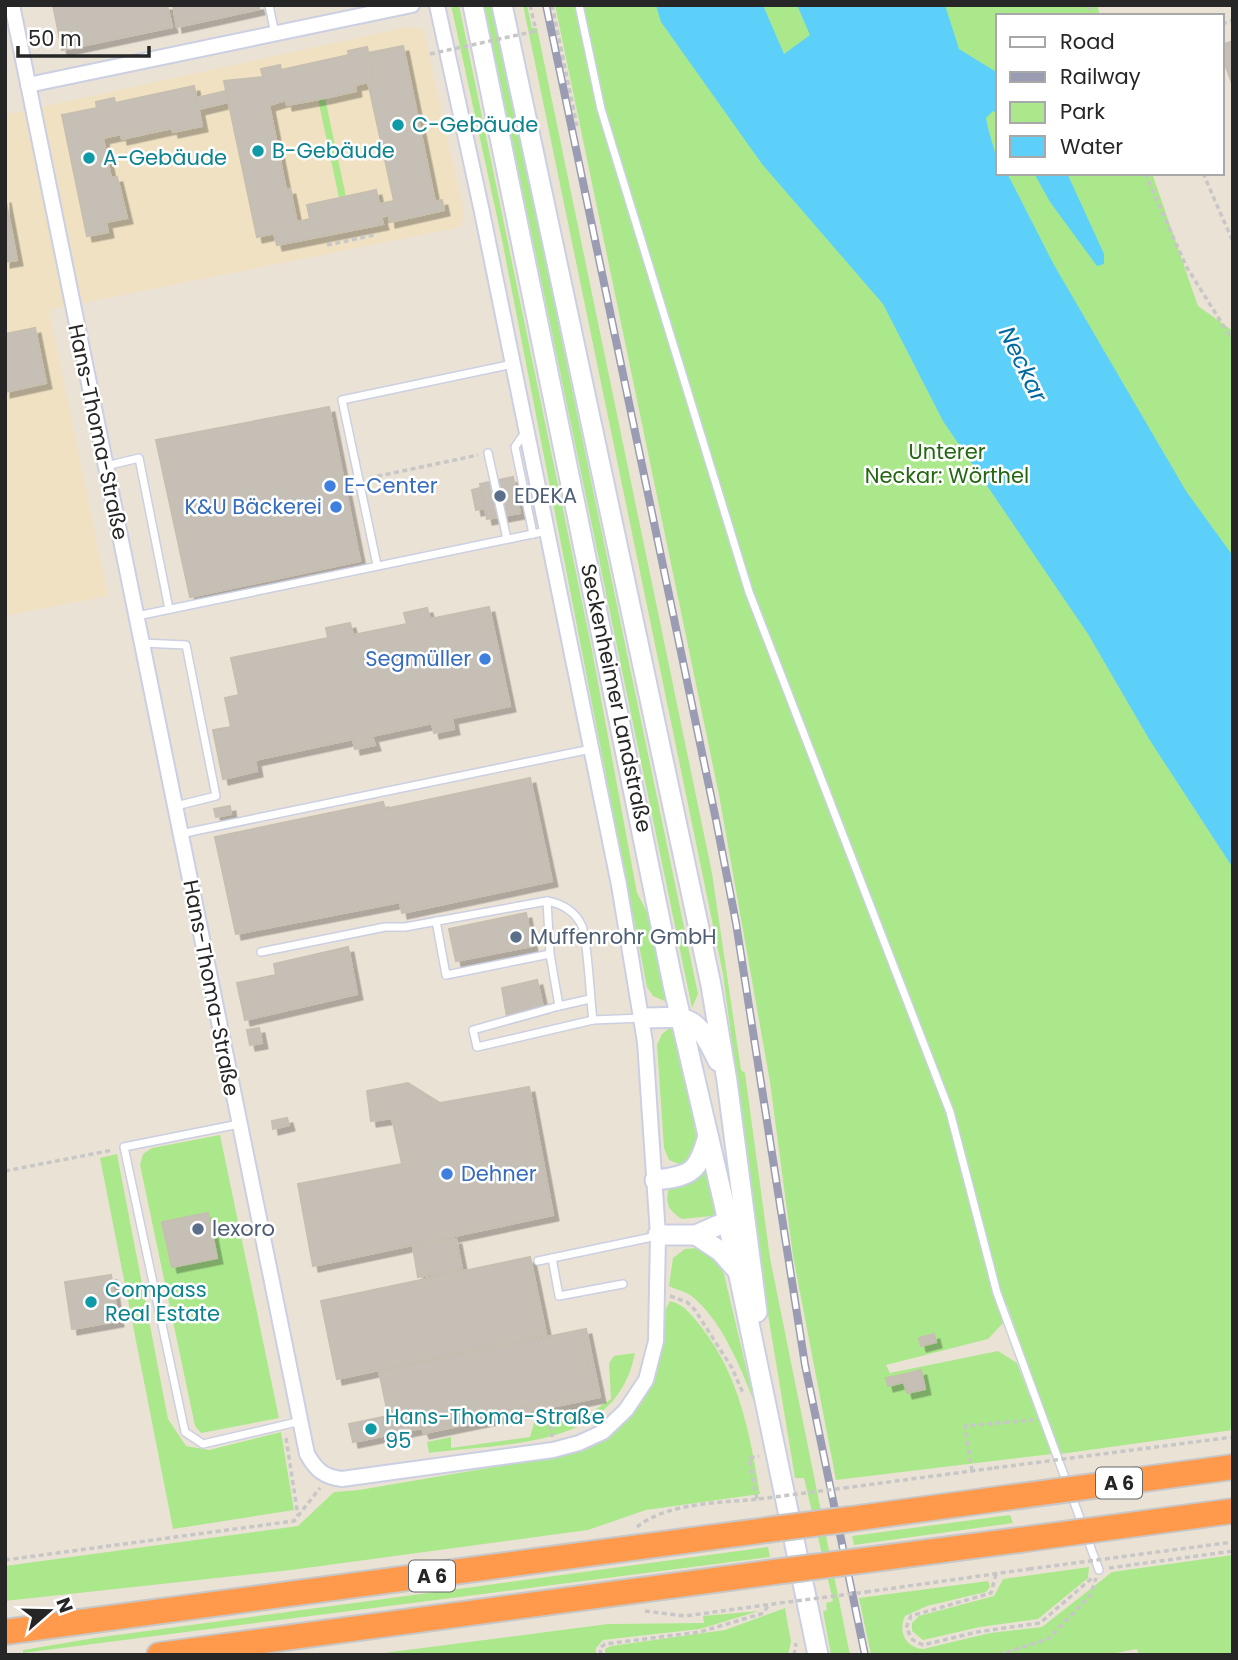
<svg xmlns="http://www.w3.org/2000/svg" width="1238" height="1660" font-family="Poppins,sans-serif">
  <defs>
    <filter id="shadow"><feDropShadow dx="5.5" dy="5.5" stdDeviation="0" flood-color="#0004"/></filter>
  </defs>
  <rect width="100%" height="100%" fill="#ebe2d6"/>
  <polygon fill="#efe1c2" points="407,27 423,29 464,213 461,227 49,310 108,596 5,616 5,98 9,114"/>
  <g fill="#abe88c">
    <polygon points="451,5 459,5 592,650 637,893 650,917 667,1002 653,996 647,987 502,240"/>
    <polygon points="484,5 492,5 698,994 692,1008"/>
    <polygon points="523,5 527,5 532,28 537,28 712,873 741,1070 745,1073 770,1258 850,1655 831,1655 823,1611 827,1610 826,1603 833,1601 804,1478 795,1478 764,1290 723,974"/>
    <polygon points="555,5 1097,5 1100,16 998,16 998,173 1152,173 1198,306 1233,331 1233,1430 1060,1454 1007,1305 999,1307 1004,1322 988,1339 886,1365 890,1373 998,1351 1017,1363 1052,1454 836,1480 793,1256 770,1082 719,795"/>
    <polygon points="325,98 346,197 339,198 318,99"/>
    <polygon points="672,1026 676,1029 698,1145 690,1162 679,1164 669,1160 664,1148 657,1045 662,1034"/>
    <polygon points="220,1135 279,1418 201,1433 195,1426 140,1165 143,1154 152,1148"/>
    <polygon points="117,1154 168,1419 186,1446 209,1450 281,1432 294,1510 173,1529 100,1158"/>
    <path d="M709,1160L722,1215L682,1219C670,1212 664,1203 669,1189L696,1179Z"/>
    <path d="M698,1248L714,1256L724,1274L754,1401C740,1367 723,1323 694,1298C688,1292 677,1290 669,1286L673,1258L685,1249Z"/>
    <path d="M670,1301C686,1305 693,1317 702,1328C740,1377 750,1435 760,1494L646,1510L588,1530L291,1570L5,1601V1566L298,1526L334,1492L359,1490L564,1455C641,1432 662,1385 666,1309Z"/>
    <path d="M635,1353C616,1450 508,1442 429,1453L427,1442L451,1437V1448L530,1437L534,1423L592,1412L611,1399L609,1363L614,1356Z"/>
    <polygon points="1010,1515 1013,1523 854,1545 852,1536"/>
    <polygon points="768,1547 770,1557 23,1653 23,1650 95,1638"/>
    <path d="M1233,1555V1655H1139L1137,1649L1105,1655H871L859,1598L988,1581L990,1587L986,1592L927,1606L905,1616C898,1632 905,1647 923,1649L990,1633L1042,1627L1112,1572Z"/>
    <polygon points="1089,1567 1088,1578 1038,1619 980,1627 923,1640 912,1631 912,1623 919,1616 994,1596 1003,1579"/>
    <polygon points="785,1608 791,1642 788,1655 605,1654 605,1649 611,1646 725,1630"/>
    <polygon points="759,1611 700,1629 603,1640 596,1648 596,1655 368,1655 608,1624 704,1623 703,1616"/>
  </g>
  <g fill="#5dd0f9">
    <path d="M656,5H763L784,54L810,35L797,5H945L959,49L998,73V114L993,111L986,118C989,137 998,154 998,173H1007L1054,265L1186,491L1233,556V868L1149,739L1088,634L943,421L883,304L762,164L661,22Z"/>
    <polygon points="1034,173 1067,173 1104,254 1104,264 1097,266 1050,202"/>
  </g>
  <g fill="#c6bfb6" stroke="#c6beb0" stroke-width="2" filter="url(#shadow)">
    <polygon points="53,5 167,5 172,27 62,50"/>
    <polygon points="173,5 258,5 259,9 177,27"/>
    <polygon points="1233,41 1233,83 1232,83 1222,56 1222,45"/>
    <polygon points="403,46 435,202 442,200 444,210 390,222 389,215 381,217 383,224 277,245 274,233 298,228 297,222 310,219 307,205 376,190 379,204 394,201 368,82 374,81 368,53"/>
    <polygon points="367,47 374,81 355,85 356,91 325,98 287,105 286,100 269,105 286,190 290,189 298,228 257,237 224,81 263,77 261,69 280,65 281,70 349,55 348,51"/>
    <polygon points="194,86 202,126 173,132 172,128 122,139 121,134 103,138 111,178 117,177 127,218 106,222 108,232 87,236 62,115 97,108 96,102 114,98 115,103"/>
    <polygon points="226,91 228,102 199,109 196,98"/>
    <polygon points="5,197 17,260 5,262"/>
    <polygon points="35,328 46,383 5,392 5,334"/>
    <polygon points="329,407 360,561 190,597 156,440"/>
    <polygon points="513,477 520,513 487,519 480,484"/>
    <polygon points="480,488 485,508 476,510 472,490"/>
    <polygon points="489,607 510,706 452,718 454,729 434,733 432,723 372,736 375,745 355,749 353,739 255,760 257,771 223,779 213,730 231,727 225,698 239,695 231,658 328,638 326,628 350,623 353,635 407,624 404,613 427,608 430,619"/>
    <polygon points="530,778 552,881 402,913 400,902 236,934 215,837 383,802 385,809"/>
    <polygon points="230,806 231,814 216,817 214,809"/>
    <polygon points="526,913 532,946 456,961 449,929"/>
    <polygon points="348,947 357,994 245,1020 237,983 276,975 274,964"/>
    <polygon points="537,980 543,1007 507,1017 502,988"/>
    <polygon points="259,1028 262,1043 250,1045 247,1030"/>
    <polygon points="408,1083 440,1103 529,1087 553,1215 313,1266 298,1184 402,1164 392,1118 371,1121 367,1091"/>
    <polygon points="287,1118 289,1125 273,1129 272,1121"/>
    <polygon points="208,1213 217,1258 172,1267 162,1222"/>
    <polygon points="456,1239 462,1269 418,1277 413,1247"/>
    <polygon points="530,1257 546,1334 337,1379 321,1301"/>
    <polygon points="111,1275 118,1321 72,1329 65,1282"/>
    <polygon points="586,1329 600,1397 424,1433 422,1428 594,1392 581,1330"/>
    <polygon points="581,1330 594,1392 392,1434 379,1371"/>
    <polygon points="934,1334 936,1342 921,1346 919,1338"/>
    <polygon points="921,1370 925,1389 907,1393 902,1375"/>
    <polygon points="902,1375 904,1382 888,1386 886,1378"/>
    <polygon points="388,1416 392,1434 353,1442 349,1424"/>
  </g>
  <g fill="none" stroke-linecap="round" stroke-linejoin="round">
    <g stroke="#cbcfe2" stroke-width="10">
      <g id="lane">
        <polyline points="269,5 275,34"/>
        <polyline points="579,5 601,109 749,592 950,1112 997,1293 1099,1570"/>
        <polyline points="526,431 515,447 533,534"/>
        <polyline points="488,453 507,539"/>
        <polyline points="106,466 139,458 169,609"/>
        <polyline points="377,565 342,400 513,364"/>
        <polyline points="137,616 547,531"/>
        <polyline points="142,643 186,645 216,796 176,806"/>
        <polyline points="180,834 591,749"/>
        <polyline points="547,901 550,954 559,1006 590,999"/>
        <polyline points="436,921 446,975 550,954"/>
        <path d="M261,952L385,927H405L547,901C563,904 575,911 582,926C588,941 590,999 593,1020"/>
        <polyline points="559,1006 473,1030 477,1047 593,1020 642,1018"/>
        <polyline points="239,1124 124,1147 185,1432 203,1444 301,1421"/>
        <polyline points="552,1258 559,1296 623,1284"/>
        <polyline points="538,1261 657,1236"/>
      </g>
    </g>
    <g stroke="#cbcfe2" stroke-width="18">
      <g id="street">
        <path d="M12,5L307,1454C316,1470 324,1477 342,1479L553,1450L579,1443L603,1432L626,1410L646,1380L656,1341L658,1235L645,1042L619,885L482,212L437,5"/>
        <polyline points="28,85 412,5"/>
      </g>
    </g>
    <g stroke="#cbcfe2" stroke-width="23">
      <g id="secondary">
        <polyline points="473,5 674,989 725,1208 818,1655"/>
        <polyline points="502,5 711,985 727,1081 757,1312"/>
        <path d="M643,1018C692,1016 696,1016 718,1061"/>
        <path d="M655,1180C692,1176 698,1172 708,1136"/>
        <polyline points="658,1235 696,1235 737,1217"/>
        <polyline points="696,1235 720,1251 736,1269"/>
      </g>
    </g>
    <g stroke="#c7c7c7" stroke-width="28">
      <g id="highway">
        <polyline points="851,1519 1005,1498"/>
        <polyline points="859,1561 1019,1540"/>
        <polyline points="5,1632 766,1530"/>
        <polyline points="159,1655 774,1572"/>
      </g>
    </g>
    <g stroke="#c7c7c7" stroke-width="3.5" stroke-dasharray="5 3.5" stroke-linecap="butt">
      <polyline points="530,5 536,31"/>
      <polyline points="552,5 577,126"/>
      <polyline points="1088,5 1091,16"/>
      <polyline points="1222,24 1233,20"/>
      <polyline points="1145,173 1186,266 1233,341"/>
      <polyline points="1203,173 1233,242"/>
      <polyline points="327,245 374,235"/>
      <polyline points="369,478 478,455"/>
      <polyline points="5,1171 113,1150"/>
      <polyline points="670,1296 687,1302 695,1310 732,1368 743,1393"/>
      <polyline points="548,1408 552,1437"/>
      <polyline points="286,1438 298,1516"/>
      <polyline points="972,1471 965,1426 1033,1420"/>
      <polyline points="844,1488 994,1468"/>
      <polyline points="757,1499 749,1458 759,1456"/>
      <path d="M637,1527C668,1502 721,1503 759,1499"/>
      <polyline points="5,1560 294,1521 320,1488"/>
      <polyline points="1109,1568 1233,1551"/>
      <polyline points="996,1574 991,1593 911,1616 906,1628 913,1640 923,1645 977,1632 1040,1623 1092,1578"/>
      <polyline points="866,1592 1029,1569"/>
      <polyline points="645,1611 685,1616 780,1603"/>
      <polyline points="601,1655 600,1648 605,1644 700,1632 764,1613 768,1605"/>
      <polyline points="794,1655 796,1643"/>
      <polyline points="998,1655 1048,1639 1090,1596 1096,1578"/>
    </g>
    <use href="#lane" stroke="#fff" stroke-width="7"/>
    <use href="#street" stroke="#fff" stroke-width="14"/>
    <use href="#secondary" stroke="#fff" stroke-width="19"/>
    <use href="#highway" stroke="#ff9a4d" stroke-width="24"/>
    <g stroke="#999cb3" stroke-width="8">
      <polyline id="rail" points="546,5 716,820 736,923 805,1365 865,1655"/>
    </g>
    <use href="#rail" stroke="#fff" stroke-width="5" stroke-dasharray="16" stroke-linecap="butt"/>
    <g stroke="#c7c7c7" stroke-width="28" stroke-linecap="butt">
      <g id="highway-bridge">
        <polyline points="1005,1498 1233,1467"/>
        <polyline points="766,1530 851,1519"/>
        <polyline points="1019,1540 1233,1511"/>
        <polyline points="774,1572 859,1561"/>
      </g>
    </g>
    <g stroke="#c7c7c7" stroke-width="3.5" stroke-dasharray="5 3.5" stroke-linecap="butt">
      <polyline points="430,54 536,31"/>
      <polyline points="994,1468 1233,1437"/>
      <polyline points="759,1499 844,1488"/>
      <polyline points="1029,1569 1233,1542"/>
      <polyline points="780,1603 866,1592"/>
    </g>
    <use href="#highway-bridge" stroke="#ff9a4d" stroke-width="24"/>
  </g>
  <g fill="#0f9aa8" stroke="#fff" stroke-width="2.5">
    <circle cx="398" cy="125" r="7"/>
    <circle cx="258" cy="151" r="7"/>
    <circle cx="89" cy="158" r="7"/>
    <circle cx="91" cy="1302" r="7"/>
    <circle cx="371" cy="1429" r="7"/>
  </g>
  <g fill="#3f7fe0" stroke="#fff" stroke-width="2.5">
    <circle cx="330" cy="486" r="7"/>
    <circle cx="336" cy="507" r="7"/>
    <circle cx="485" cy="659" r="7"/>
    <circle cx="447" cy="1174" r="7"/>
  </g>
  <g fill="#5c6f8a" stroke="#fff" stroke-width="2.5">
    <circle cx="500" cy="496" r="7"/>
    <circle cx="516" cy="937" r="7"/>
    <circle cx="198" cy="1229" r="7"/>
  </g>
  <g text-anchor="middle" stroke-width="5" stroke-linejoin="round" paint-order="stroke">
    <g fill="#fff" stroke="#676767" stroke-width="2">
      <rect x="1096" y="1467.5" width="46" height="31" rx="5"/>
      <rect x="409" y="1560.5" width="46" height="31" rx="5"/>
    </g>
    <g font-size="19" font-weight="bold" fill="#262626">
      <text x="1119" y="1490">A 6</text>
      <text x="432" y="1583">A 6</text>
    </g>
    <g font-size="21" fill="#0d838f" stroke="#fff" text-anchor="start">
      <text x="412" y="132">C-Gebäude</text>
      <text x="272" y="158">B-Gebäude</text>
      <text x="103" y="165">A-Gebäude</text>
      <text x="105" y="1297">Compass<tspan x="105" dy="24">Real Estate</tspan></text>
      <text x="385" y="1424">Hans-Thoma-Straße<tspan x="385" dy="24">95</tspan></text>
    </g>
    <g font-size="21" fill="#262626" stroke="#fff">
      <text transform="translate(98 432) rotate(78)" y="7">Hans-Thoma-Straße</text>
      <text transform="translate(616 698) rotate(78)" y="7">Seckenheimer Landstraße</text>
      <text transform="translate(211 988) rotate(79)" y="7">Hans-Thoma-Straße</text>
    </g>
    <g font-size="21" fill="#246712" stroke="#fff">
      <text x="947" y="459">Unterer<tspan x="947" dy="24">Neckar: Wörthel</tspan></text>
    </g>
    <g font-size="21" fill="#366cbe" stroke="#fff" text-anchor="start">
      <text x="344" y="493">E-Center</text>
      <text x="322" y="514" text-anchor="end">K&amp;U Bäckerei</text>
      <text x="471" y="666" text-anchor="end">Segmüller</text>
      <text x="461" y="1181">Dehner</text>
    </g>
    <g font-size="21" fill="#4e5e75" stroke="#fff" text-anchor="start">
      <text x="514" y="503">EDEKA</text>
      <text x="530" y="944">Muffenrohr GmbH</text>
      <text x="212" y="1236">lexoro</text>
    </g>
    <g font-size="23" font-style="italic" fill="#0169a0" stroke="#fff">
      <text transform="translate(1023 364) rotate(64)" y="8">Neckar</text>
    </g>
  </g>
  <rect width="1238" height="1660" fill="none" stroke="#262626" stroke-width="14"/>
  <rect x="996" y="14" width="228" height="161" fill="#ffffff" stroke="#a8a8a8" stroke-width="2"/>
  <rect x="1010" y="37" width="35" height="10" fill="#ffffff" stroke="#a8a8a8" stroke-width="2"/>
  <text x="1060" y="49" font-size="21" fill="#262626">Road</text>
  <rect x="1010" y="72" width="35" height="10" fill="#999cb3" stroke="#a8a8a8" stroke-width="2"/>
  <text x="1060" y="84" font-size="21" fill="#262626">Railway</text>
  <rect x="1010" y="102" width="35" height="21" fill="#abe88c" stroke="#a8a8a8" stroke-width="2"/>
  <text x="1060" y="119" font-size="21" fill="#262626">Park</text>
  <rect x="1010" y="136" width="35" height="21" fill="#5dd0f9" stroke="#a8a8a8" stroke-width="2"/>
  <text x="1060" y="154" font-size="21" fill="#262626">Water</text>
  <g transform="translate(49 1611) rotate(70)" stroke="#ffffff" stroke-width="5" paint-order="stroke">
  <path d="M0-5L12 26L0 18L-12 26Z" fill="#262626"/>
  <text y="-10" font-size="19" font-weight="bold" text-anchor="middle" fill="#262626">N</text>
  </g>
  <path d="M18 46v10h131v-10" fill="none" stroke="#262626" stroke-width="3.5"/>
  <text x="28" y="46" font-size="21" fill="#262626" stroke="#ffffff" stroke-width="5" paint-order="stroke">50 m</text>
</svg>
